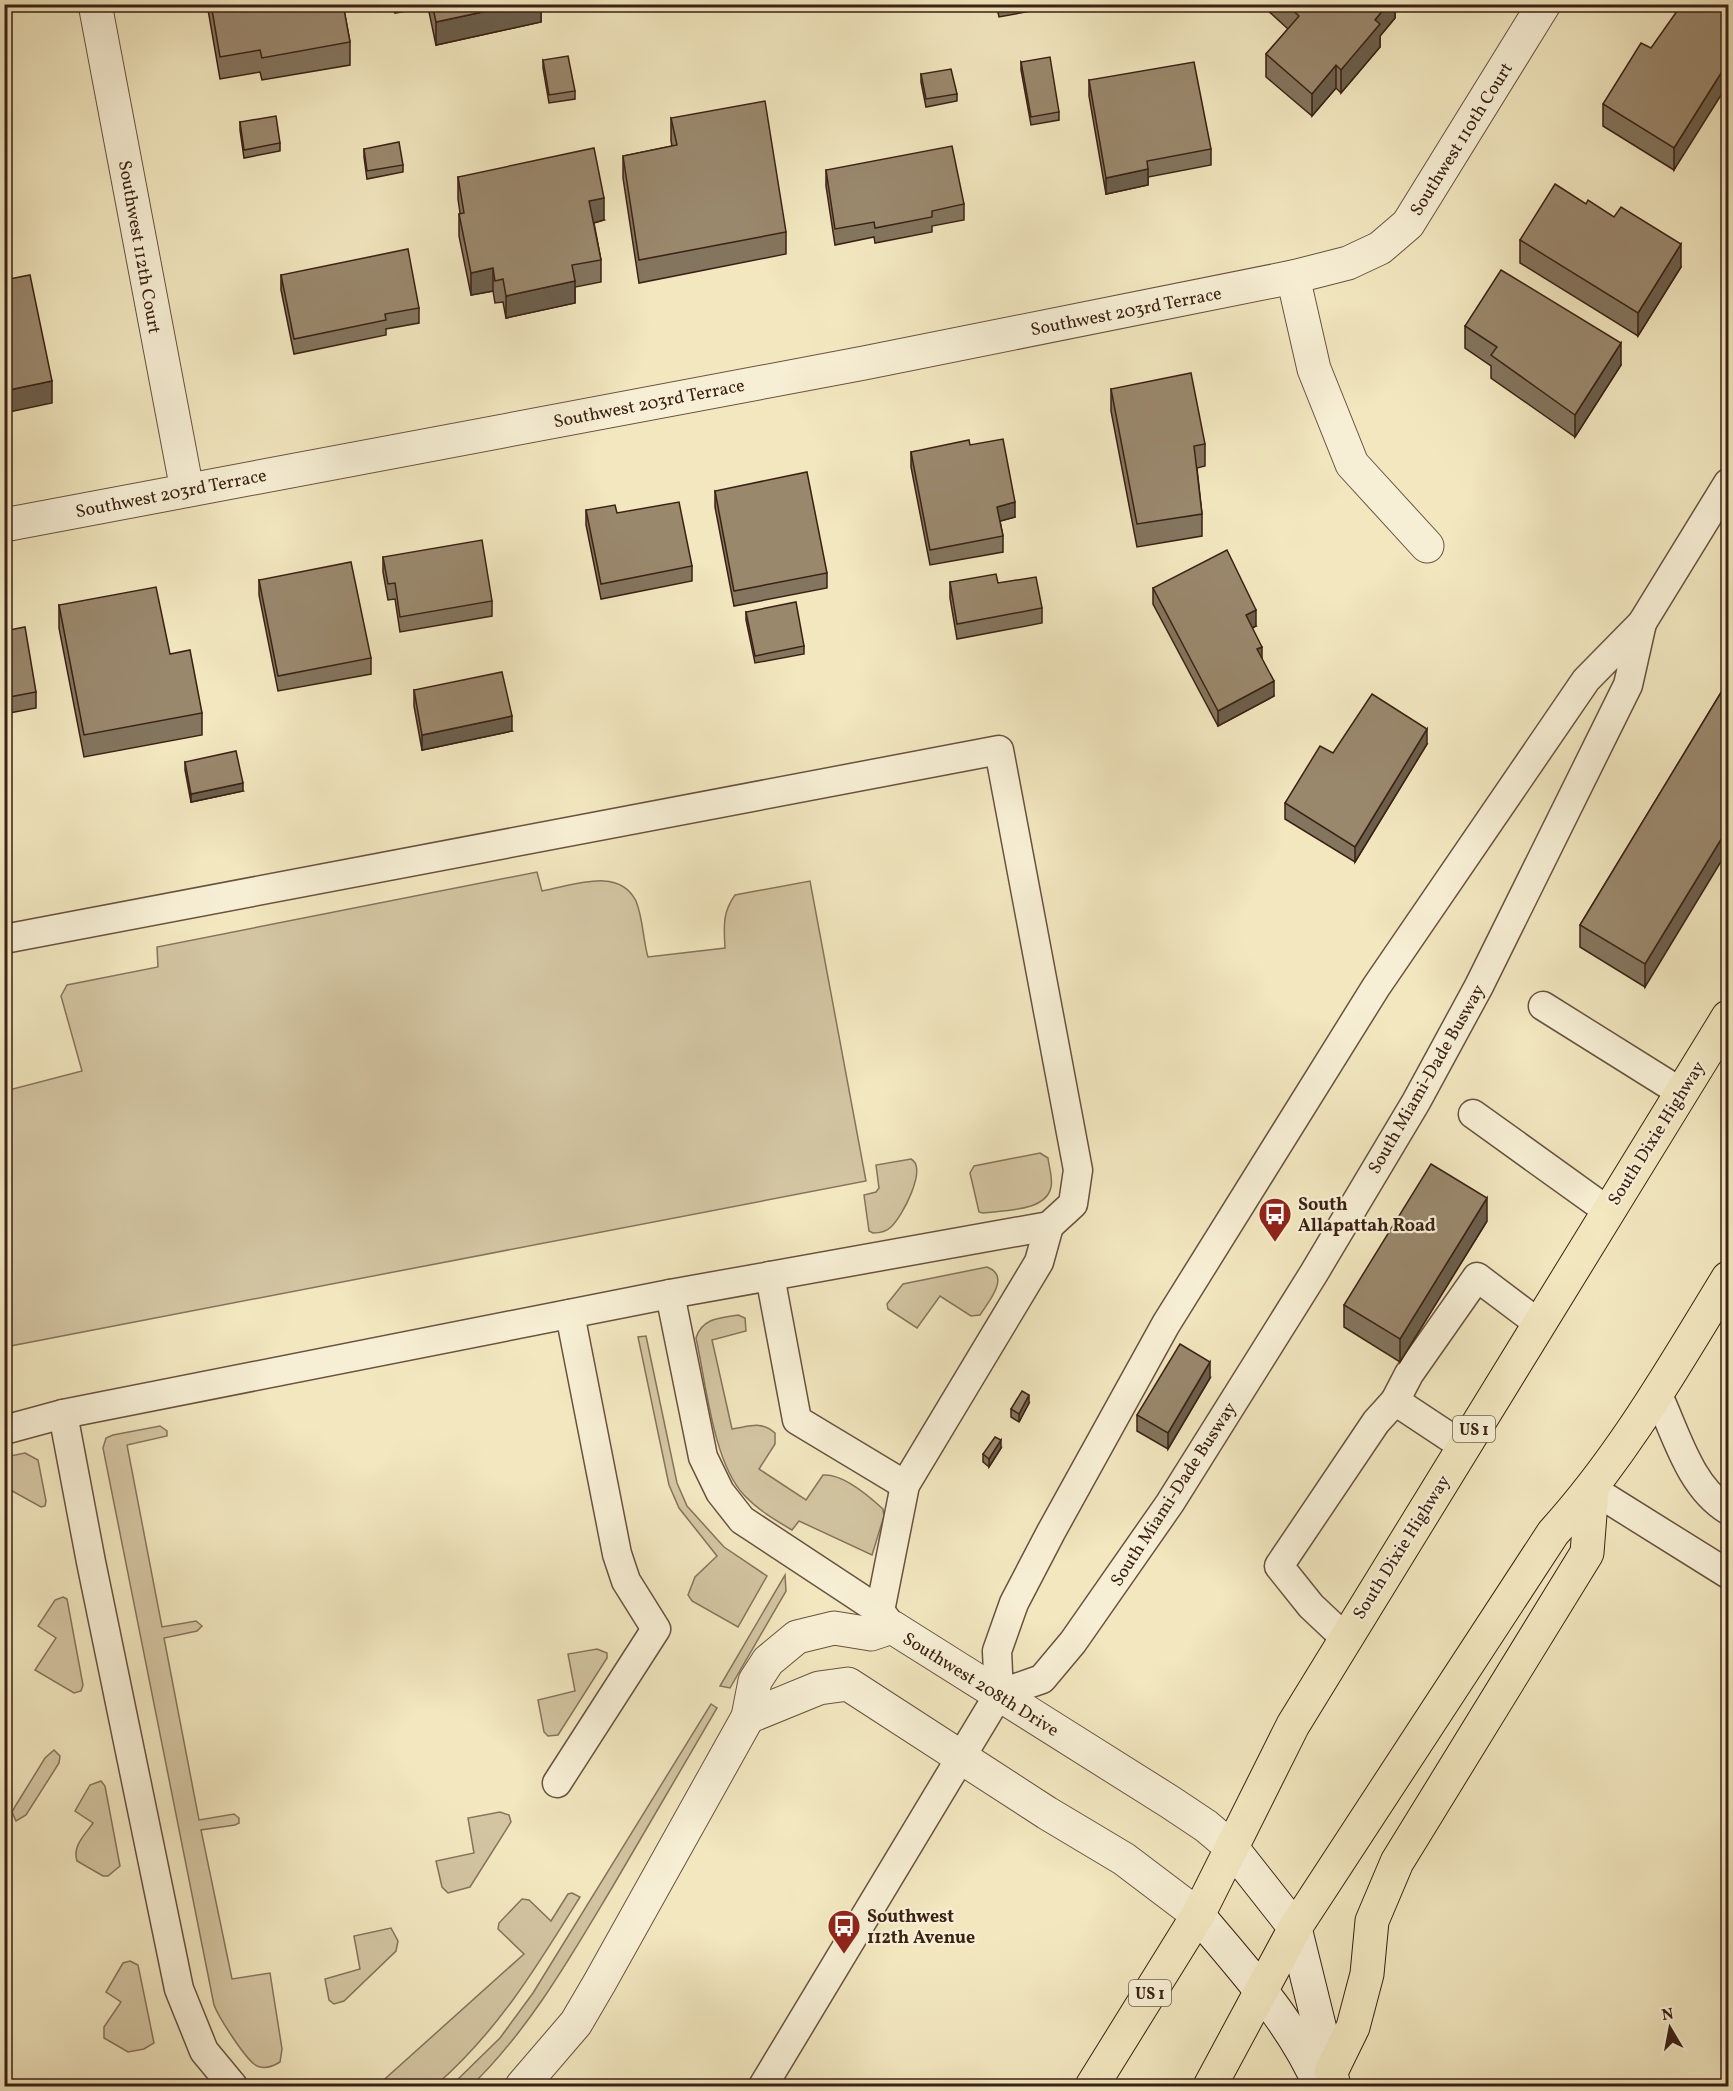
<svg xmlns="http://www.w3.org/2000/svg" width="1733" height="2091" font-family="Vollkorn,serif">
  <rect width="100%" height="100%" fill="#f2e7bf"/>
  <filter id="stains"><feTurbulence type="fractalNoise" baseFrequency=".00333" numOctaves="4"/><feColorMatrix values="0 0 0 0 .2 0 0 0 0 .09 0 0 0 0 .02 0 0 0 .5 -.17"/></filter>
  <radialGradient id="worn" r=".72"><stop offset=".6" stop-color="#630" stop-opacity="0"/><stop offset="1" stop-color="#630" stop-opacity=".3"/></radialGradient>
  <g fill="#d3c5a2" stroke="#87735c" stroke-width="1.5">
    <path d="M537,872L542,891C572,886 619,866 636,901C643,918 643,940 648,957L725,948C724,927 722,913 735,895L810,881L866,1181L5,1347V1091L82,1071L61,996L67,985L158,967L157,947Z"/>
    <path d="M1040,1153L1048,1158C1049,1167 1053,1179 1051,1187C1046,1212 1003,1210 983,1213L979,1212L970,1173L974,1166Z"/>
    <path d="M911,1159C928,1168 902,1217 891,1227C886,1232 879,1233 873,1233L869,1231L864,1195L876,1192L879,1188L876,1165Z"/>
    <path d="M987,1267C1011,1276 989,1301 980,1315L971,1316L940,1296L917,1328L888,1309L887,1304L903,1284Z"/>
    <path d="M738,1315L745,1318L746,1331L712,1340L732,1429C748,1427 761,1420 775,1433V1444L759,1469L806,1500L823,1475C843,1473 869,1496 883,1509L884,1516L872,1555L799,1521L792,1530C775,1520 758,1510 744,1495C713,1462 706,1383 696,1338C702,1318 720,1318 738,1315Z"/>
    <polygon points="646,1336 677,1483 687,1506 724,1547 767,1576 738,1627 692,1601 688,1595 695,1577 717,1556 679,1508 669,1485 638,1337"/>
    <path d="M160,1426L167,1431V1436L127,1445L162,1627L196,1621L202,1626L197,1631L164,1638L199,1820L234,1814L239,1818V1823L235,1825L201,1830L232,1979L270,1973L282,2049L280,2062C272,2067 262,2070 254,2064C243,2055 219,2018 214,2005L103,1448L106,1438L113,1435Z"/>
    <polygon points="25,1453 38,1460 46,1501 45,1506 41,1507 5,1487 5,1457"/>
    <polygon points="785,1575 786,1591 730,1688 720,1686"/>
    <polygon points="63,1597 67,1599 83,1685 81,1691 74,1693 35,1670 56,1638 38,1626 55,1600"/>
    <polygon points="597,1649 607,1653 607,1658 558,1735 548,1736 544,1732 538,1700 575,1691 568,1654"/>
    <path d="M711,1704L717,1708C682,1767 648,1827 613,1886C571,1956 530,2029 471,2086H451L500,2038L533,1993Z"/>
    <polygon points="54,1750 60,1756 59,1763 26,1815 16,1821 12,1812 16,1805 45,1758"/>
    <path d="M101,1781L105,1786L120,1866L108,1876H103L77,1861C72,1846 85,1835 93,1823L75,1811L90,1785Z"/>
    <polygon points="500,1812 509,1815 511,1822 470,1887 448,1893 442,1887 436,1861 474,1853 468,1818"/>
    <path d="M572,1893L580,1897C536,1968 498,2031 435,2086H377L524,1954L498,1929L499,1923L522,1899L529,1900L551,1921L568,1894Z"/>
    <polygon points="391,1928 398,1941 396,1951 344,2001 334,2004 329,2000 325,1979 360,1969 354,1936"/>
    <polygon points="130,1961 138,1965 154,2043 144,2049 128,2052 104,2038 104,2027 121,2002 106,1992 123,1963"/>
  </g>
  <g fill="none" stroke-linecap="round" stroke-linejoin="round">
    <g stroke="#695240" stroke-width="31">
      <g id="service">
        <polyline points="1642,623 1728,483"/>
        <polyline points="4,939 999,750 1078,1170 1073,1204 1049,1226 670,1294 63,1414 4,1430"/>
        <polyline points="1543,1006 1682,1093"/>
        <polyline points="1473,1114 1608,1211"/>
        <polyline points="770,1276 797,1420 905,1485"/>
        <polyline points="670,1294 703,1457 720,1492 742,1520 880,1611 892,1627"/>
        <path d="M1657,1393C1676,1433 1689,1486 1728,1510"/>
        <polyline points="1395,1401 1409,1374 1477,1277 1538,1323"/>
        <polyline points="63,1414 91,1562 179,1989 204,2051 233,2086"/>
        <polyline points="1592,1489 1728,1574"/>
        <polyline points="880,1611 905,1485 1039,1262 1049,1226"/>
        <polyline points="1345,1638 1311,1606 1279,1566 1376,1422 1395,1401 1463,1446"/>
        <polyline points="557,1783 656,1629 626,1581 617,1554 570,1314"/>
        <polyline points="763,2086 999,1694 997,1651 1014,1603 1051,1532 1166,1324 1376,987 1586,680 1642,623 1628,685 1479,986 1416,1102 1314,1273 1170,1503 1073,1642 1042,1679 999,1694"/>
      </g>
    </g>
    <g stroke="#695240" stroke-width="35">
      <g id="minor">
        <polyline points="95,4 187,490"/>
        <polyline points="1293,277 1314,369 1352,464 1427,546"/>
        <polyline points="4,525 864,363 1293,277 1348,263 1380,248 1408,224 1544,4"/>
        <polyline points="748,1717 819,1688 848,1684 1047,1813 1124,1859 1198,1915"/>
        <polyline points="522,2086 576,2023 600,1982 748,1717 755,1681 768,1661 797,1637 834,1628 871,1634 892,1627 1170,1802 1206,1826 1232,1848"/>
      </g>
    </g>
    <g stroke="#3b2115" stroke-width="35">
      <g id="secondary">
        <polyline points="1232,1848 1295,1928 1334,2086"/>
        <path d="M1198,1915C1242,1968 1293,2022 1320,2086"/>
      </g>
    </g>
    <g stroke="#3b2115" stroke-width="35">
      <g id="trunk">
        <polyline points="1331,2072 1353,2027 1367,1974 1372,1921 1397,1862 1587,1553 1592,1489"/>
        <polyline points="1092,2086 1198,1915 1293,1725 1728,1017"/>
        <path d="M1210,2086L1295,1928L1553,1533C1623,1456 1674,1366 1728,1278"/>
      </g>
    </g>
    <use href="#service" stroke="#f7efd5" stroke-width="28"/>
    <use href="#minor" stroke="#f7efd5" stroke-width="33"/>
    <use href="#secondary" stroke="#f7efd5" stroke-width="33"/>
    <use href="#trunk" stroke="#f2e7bf" stroke-width="33"/>
  </g>
  <g fill="#84755e" stroke="#3b2115" stroke-width="1.5">
    <polygon points="207,4 343,4 350,42 350,65 262,80 260,72 220,79"/>
    <polygon points="394,4 541,4 541,22 436,45 428,7 395,13"/>
    <polygon points="996,4 1053,4 1053,7 999,17"/>
    <polygon points="1265,4 1395,4 1395,18 1380,36 1380,47 1341,93 1336,88 1312,116 1266,77 1266,54 1288,29 1265,8"/>
    <polygon points="1719,4 1728,4 1728,10"/>
    <polygon points="1728,15 1674,170 1603,126 1603,104 1651,48"/>
    <polygon points="543,60 575,91 575,99 549,103 543,68"/>
    <polygon points="1021,62 1059,112 1059,120 1031,125 1021,70"/>
    <polygon points="921,74 957,94 957,101 926,107 921,82"/>
    <polygon points="1089,80 1211,149 1211,165 1148,177 1148,185 1106,194 1089,96"/>
    <polygon points="671,118 786,232 786,254 639,283 623,178 623,156 672,146 671,141"/>
    <polygon points="240,122 280,143 280,151 244,158 240,130"/>
    <polygon points="364,149 403,165 403,172 367,179 364,157"/>
    <polygon points="826,170 964,204 964,220 932,226 932,232 875,243 874,237 835,245 826,186"/>
    <polygon points="458,177 604,220 594,223 601,260 601,282 575,287 575,303 506,318 503,302 495,303 493,291 471,295 459,236 459,214 460,213 458,199"/>
    <polygon points="1520,240 1681,267 1638,336 1520,263"/>
    <polygon points="281,275 419,308 419,323 386,329 386,335 294,354 281,290"/>
    <polygon points="1465,326 1621,365 1575,437 1491,378 1491,366 1465,348"/>
    <polygon points="1111,389 1205,444 1205,466 1197,468 1202,514 1202,536 1137,547 1111,411"/>
    <polygon points="970,445 1015,517 1000,521 1003,536 1003,552 930,565 911,467 911,452"/>
    <polygon points="715,491 827,573 827,588 734,606 715,507"/>
    <polygon points="586,510 617,513 692,566 692,581 601,599 586,525"/>
    <polygon points="383,557 492,601 492,616 400,632 395,599 388,600 383,572"/>
    <polygon points="259,580 371,658 371,674 278,691 259,595"/>
    <polygon points="950,582 998,583 1042,608 1042,623 957,639 950,598"/>
    <polygon points="1153,588 1256,626 1252,628 1274,696 1218,726 1153,604"/>
    <polygon points="59,605 170,654 202,713 202,735 84,757 59,628"/>
    <polygon points="746,612 804,646 804,654 755,663 746,620"/>
    <polygon points="4,631 36,692 36,708 4,714"/>
    <polygon points="1728,681 1645,987 1580,947 1580,925"/>
    <polygon points="414,690 512,731 422,750 414,706"/>
    <polygon points="1427,744 1355,862 1285,819 1285,803 1333,753"/>
    <polygon points="185,762 243,791 191,802 185,770"/>
    <polygon points="1487,1221 1400,1362 1344,1327 1344,1305"/>
    <polygon points="1210,1378 1168,1449 1137,1431 1137,1415"/>
    <polygon points="1029,1403 1019,1422 1011,1417 1011,1409"/>
    <polygon points="1001,1448 989,1467 983,1462 983,1454"/>
  </g>
  <g fill="#6c5f4c" stroke="#3b2115" stroke-width="1.5">
    <polygon points="519,4 541,4 541,22 436,45 436,22"/>
    <polygon points="1388,4 1395,4 1395,18 1380,36 1380,47 1341,93 1341,70 1375,20"/>
    <polygon points="1728,62 1728,84 1674,170 1674,148"/>
    <polygon points="1336,65 1336,88 1312,116 1312,94"/>
    <polygon points="1148,169 1148,185 1106,194 1106,178"/>
    <polygon points="604,198 604,220 589,224 589,201"/>
    <polygon points="1681,244 1681,267 1638,336 1638,313"/>
    <polygon points="493,268 493,291 471,295 471,273"/>
    <polygon points="575,281 575,303 506,318 506,296"/>
    <polygon points="1621,343 1621,365 1575,437 1575,415"/>
    <polygon points="52,381 52,403 4,413 4,391"/>
    <polygon points="1015,502 1015,517 997,522 997,507"/>
    <polygon points="1256,610 1256,626 1246,631 1246,615"/>
    <polygon points="1262,647 1262,662 1257,649"/>
    <polygon points="1274,681 1274,696 1218,726 1218,711"/>
    <polygon points="512,716 512,731 422,750 422,735"/>
    <polygon points="1427,729 1427,744 1355,862 1355,847"/>
    <polygon points="243,783 243,791 191,802 191,794"/>
    <polygon points="1728,828 1728,850 1645,987 1645,964"/>
    <polygon points="1487,1198 1487,1221 1400,1362 1400,1339"/>
    <polygon points="1210,1362 1210,1378 1168,1449 1168,1433"/>
    <polygon points="1029,1395 1029,1403 1019,1422 1019,1414"/>
    <polygon points="1001,1440 1001,1448 989,1467 989,1459"/>
  </g>
  <g fill="#9a886d" stroke="#3b2115" stroke-width="1.5">
    <polygon points="211,4 343,4 350,42 262,58 260,50 220,57"/>
    <polygon points="432,4 519,4 436,22"/>
    <polygon points="998,4 1025,4 999,9"/>
    <polygon points="1286,4 1388,4 1375,20 1380,24 1341,70 1336,65 1312,94 1266,54 1299,16"/>
    <polygon points="1682,4 1710,4 1728,15 1728,62 1674,148 1603,104 1641,43 1651,48"/>
    <polygon points="568,56 575,91 549,95 543,60"/>
    <polygon points="1050,57 1059,112 1031,117 1021,62"/>
    <polygon points="1194,62 1211,149 1147,161 1148,169 1106,178 1089,80"/>
    <polygon points="951,69 957,94 926,99 921,74"/>
    <polygon points="765,101 786,232 639,260 623,156 677,145 671,118"/>
    <polygon points="276,116 280,143 244,150 240,122"/>
    <polygon points="399,142 403,165 367,171 364,149"/>
    <polygon points="952,146 964,204 932,211 932,217 875,228 874,222 835,229 826,170"/>
    <polygon points="594,148 604,198 589,201 601,260 572,265 575,281 506,296 503,279 495,281 493,268 471,273 459,214 464,213 458,177"/>
    <polygon points="1555,184 1586,204 1588,200 1614,217 1621,207 1681,244 1638,313 1520,240"/>
    <polygon points="408,249 419,308 385,314 386,320 294,339 281,275"/>
    <polygon points="1501,270 1621,343 1575,415 1491,355 1497,347 1465,326"/>
    <polygon points="30,275 52,381 4,391 4,280"/>
    <polygon points="1191,373 1205,444 1194,446 1202,514 1137,524 1111,389"/>
    <polygon points="1003,439 1015,502 997,507 1003,536 930,550 911,452 969,440 970,445"/>
    <polygon points="807,472 827,573 734,591 715,491"/>
    <polygon points="679,502 692,566 601,584 586,510 615,505 617,513"/>
    <polygon points="482,540 492,601 400,617 395,583 388,584 383,557"/>
    <polygon points="1227,550 1256,610 1246,615 1262,647 1257,649 1274,681 1218,711 1153,588"/>
    <polygon points="351,562 371,658 278,676 259,580"/>
    <polygon points="996,574 998,583 1036,577 1042,608 957,624 950,582"/>
    <polygon points="156,587 170,654 190,650 202,713 84,735 59,605"/>
    <polygon points="796,602 804,646 755,656 746,612"/>
    <polygon points="25,627 36,692 4,698 4,631"/>
    <polygon points="502,672 512,716 422,735 414,690"/>
    <polygon points="1728,681 1728,828 1645,964 1580,925"/>
    <polygon points="1372,694 1427,729 1355,847 1285,803 1320,746 1333,753"/>
    <polygon points="236,751 243,783 191,794 185,762"/>
    <polygon points="1431,1164 1487,1198 1400,1339 1344,1305"/>
    <polygon points="1180,1344 1210,1362 1168,1433 1137,1415"/>
    <polygon points="1022,1391 1029,1395 1019,1414 1011,1409"/>
    <polygon points="995,1437 1001,1440 989,1459 983,1454"/>
  </g>
  <defs>
    <g id="bus-pin" transform="scale(1.725)"><path d="M0 17L-7.5 6A9.5 9.5 0 1 1 7.5 6Z" fill="#8f2418" stroke="#f7efd5"/><path d="M-5-6H5V4H4V6H2V4H-2V6H-4V4H-5ZM-3.5-4V0h7V-4ZM-3.5 1.2v1.5H-2V1.2ZM2 1.2v1.5H3.5V1.2Z" fill="#fff"/></g>
  </defs>
  <g fill-rule="evenodd">
    <use href="#bus-pin" x="1275" y="1214"/>
    <use href="#bus-pin" x="844" y="1926"/>
  </g>
  <g text-anchor="middle" stroke-width="4.5" stroke-linejoin="round" paint-order="stroke">
    <g fill="#f7efd5" stroke="#735f4f" stroke-width="1.5">
      <rect x="1453" y="1416" width="42" height="26" rx="4.5"/>
      <rect x="1129" y="1980" width="42" height="26" rx="4.5"/>
    </g>
    <g font-size="16" font-weight="bold" fill="#3b2115">
      <text x="1474" y="1435">US 1</text>
      <text x="1150" y="1999">US 1</text>
    </g>
    <g font-size="18" fill="#3b2115" stroke="#f7efd5">
      <text transform="translate(1461 139) rotate(-58)" y="6">Southwest 110th Court</text>
      <text transform="translate(140 247) rotate(80)" y="6">Southwest 112th Court</text>
      <text transform="translate(1126 311) rotate(-11)" y="6">Southwest 203rd Terrace</text>
      <text transform="translate(649 403) rotate(-11)" y="6">Southwest 203rd Terrace</text>
      <text transform="translate(171 493) rotate(-11)" y="6">Southwest 203rd Terrace</text>
      <text transform="translate(1426 1079) rotate(-60)" y="6">South Miami-Dade Busway</text>
      <text transform="translate(1656 1133) rotate(-58)" y="6">South Dixie Highway</text>
      <text transform="translate(1173 1494) rotate(-57)" y="6">South Miami-Dade Busway</text>
      <text transform="translate(1401 1547) rotate(-58)" y="6">South Dixie Highway</text>
      <text transform="translate(981 1684) rotate(32)" y="6">Southwest 208th Drive</text>
    </g>
    <g font-size="18" font-weight="bold" fill="#3b2115" stroke="#f7efd5" text-anchor="start">
      <text x="1298" y="1210">South<tspan x="1298" dy="21">Allapattah Road</tspan></text>
      <text x="867" y="1922">Southwest<tspan x="867" dy="21">112th Avenue</tspan></text>
    </g>
  </g>
  <rect width="1733" height="2091" fill="none" stroke="#f2e7bf" stroke-width="24"/>
  <rect x="6" y="6" width="1721" height="2079" fill="none" stroke="#3b2115" stroke-width="3"/>
  <rect x="12" y="12" width="1709" height="2067" fill="none" stroke="#3b2115" stroke-width="1.5"/>
  <g transform="translate(1670 2028) rotate(350)" stroke="#f7efd5" stroke-width="4.5" paint-order="stroke">
  <path d="M0-4.5L10 22L0 15L-10 22Z" fill="#3b2115"/>
  <text y="-9" font-size="16" font-weight="bold" text-anchor="middle" fill="#3b2115">N</text>
  </g>
  <rect width="100%" height="100%" filter="url(#stains)"/>
  <rect width="100%" height="100%" fill="url(#worn)"/>
</svg>
